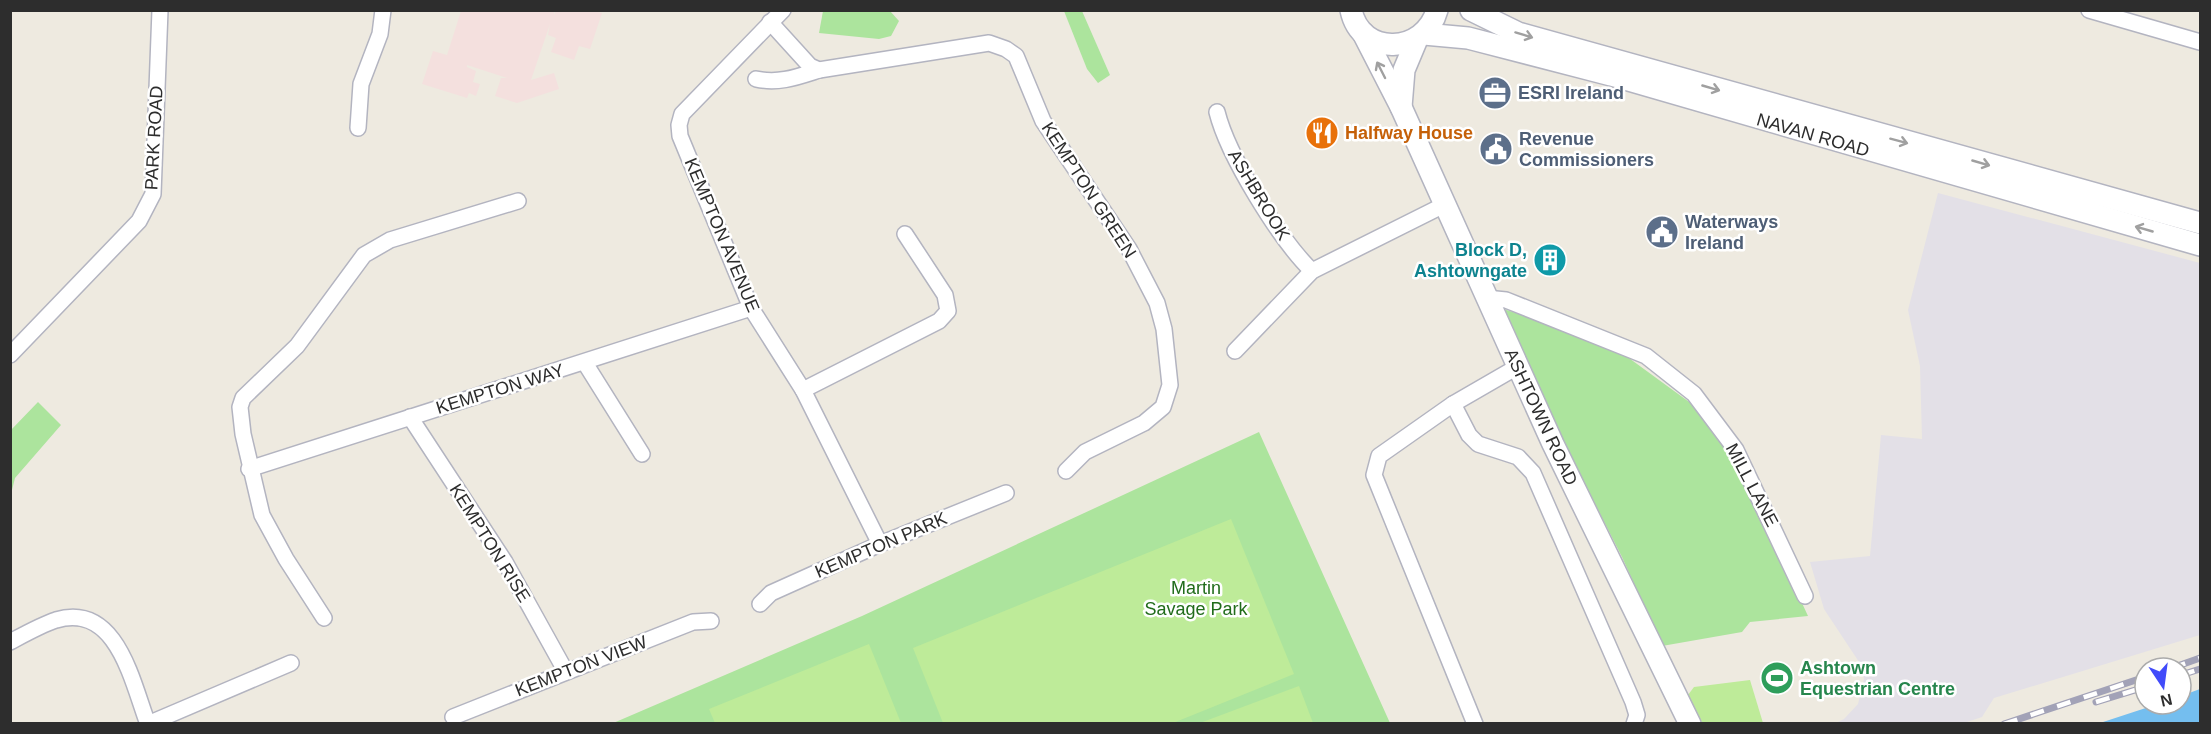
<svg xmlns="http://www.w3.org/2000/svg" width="2211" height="734" font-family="Helvetica,sans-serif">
  <rect width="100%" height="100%" fill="#eeeae0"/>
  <polygon fill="#e3e0e7" points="1938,193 2200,263 2200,635 1994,698 1982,717 1964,723 1836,723 1844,719 1858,704 1864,679 1861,665 1824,609 1810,562 1870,556 1881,435 1922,439 1920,366 1908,310"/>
  <polygon fill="#f4e0de" points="554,10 554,15 556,10 594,11 602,13 590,49 579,46 574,60 551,52 556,38 548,35 550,24 531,80 554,73 559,89 517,103 495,96 501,78 507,78 467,65 467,67 476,71 473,82 480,84 476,96 469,93 467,98 422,84 433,51 447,55 461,11"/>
  <g fill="#ace49d">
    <polygon points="823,11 890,11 899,21 891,36 879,39 819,33"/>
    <polygon points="1064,11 1082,11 1110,75 1098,83 1087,69"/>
    <polygon points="1494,306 1544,322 1622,353 1696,407 1737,463 1808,616 1750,622 1742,632 1662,646 1622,557"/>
    <polygon points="38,402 61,425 15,478 11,494 11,430"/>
    <polygon points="1259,432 1390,723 611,724 862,616"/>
  </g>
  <g fill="#beeb99">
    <polygon points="1231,519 1294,674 1173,723 943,723 913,648"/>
    <polygon points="869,644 901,723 715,723 709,709"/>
    <polygon points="1750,680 1763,723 1702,723 1688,695 1694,687"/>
    <polygon points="1299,686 1313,723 1200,723"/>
  </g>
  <polygon fill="#74beef" points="2200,689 2200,723 2100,723 2158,704 2181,704 2181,696"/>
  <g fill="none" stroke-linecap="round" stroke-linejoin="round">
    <g stroke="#b3b4c0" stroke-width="18">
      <g id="street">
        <polyline points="783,10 682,114 679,125 680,136 751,308 803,390 880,544"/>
        <polyline points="2089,10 2200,42"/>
        <polyline points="770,22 810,66 819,70 989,43 1006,49 1016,56 1043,121 1129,249 1157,303 1164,329 1170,385 1163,407 1144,423 1085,452 1066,471"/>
        <path d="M756,79C779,84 797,77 819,70"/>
        <path d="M1217,112C1228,156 1280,240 1312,271"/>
        <polyline points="358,128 361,84 380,34 383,10"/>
        <polyline points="1486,298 1506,300 1646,356 1694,394 1736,450 1805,596"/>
        <polyline points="1235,351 1312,271 1444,205"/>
        <polyline points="10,355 139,221 153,194 160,10"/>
        <polyline points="585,363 642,454"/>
        <polyline points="803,390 939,321 948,311 945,295 905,234"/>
        <polyline points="1453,404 1469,435 1478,444 1518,457 1533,473 1633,702 1637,715 1634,724"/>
        <polyline points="410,417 505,562 566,672"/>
        <polyline points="249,469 751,308"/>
        <polyline points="760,604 771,593 880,544 1006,493"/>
        <polyline points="324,618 286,559 262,515 243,434 240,407 243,398 297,346 364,255 390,240 518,201"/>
        <path d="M10,642C25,634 41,625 56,620C117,602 132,682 148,724L291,663"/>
        <polyline points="453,717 693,622 711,621"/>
        <polyline points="1475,724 1374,475 1379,456 1453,404 1517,367"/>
      </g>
    </g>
    <g stroke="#b3b4c0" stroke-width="24">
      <g id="secondary">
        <path d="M1351,10C1361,58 1425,54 1437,10"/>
        <polyline points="1471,10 1518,33 2200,223"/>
        <polyline points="1363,33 1401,107 1553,444 1690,724"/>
        <polyline points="1424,34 1468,38 1611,75 2200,245"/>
        <polyline points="1401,107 1404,70 1417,39"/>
      </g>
    </g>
    <use href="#street" stroke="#fff" stroke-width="15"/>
    <use href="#secondary" stroke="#fff" stroke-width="21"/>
    <g stroke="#a2a2b7" stroke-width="7">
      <g id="rail">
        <polyline points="2172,668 2200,658"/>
        <polyline points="2181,675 2200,669"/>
        <polyline points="2096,702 2145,687"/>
        <polyline points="2004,724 2145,677"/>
      </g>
    </g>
    <use href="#rail" stroke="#fff" stroke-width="4.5" stroke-dasharray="14" stroke-linecap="butt"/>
  </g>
  <defs><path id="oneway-shaft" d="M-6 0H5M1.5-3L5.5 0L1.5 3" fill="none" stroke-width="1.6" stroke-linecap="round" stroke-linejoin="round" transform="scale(1.5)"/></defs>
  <g stroke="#a0a0a0">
    <use href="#oneway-shaft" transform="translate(1524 35) rotate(17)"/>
    <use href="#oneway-shaft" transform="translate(1381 70) rotate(-117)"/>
    <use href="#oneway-shaft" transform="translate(1711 88) rotate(16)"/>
    <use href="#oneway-shaft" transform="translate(1899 141) rotate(15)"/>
    <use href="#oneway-shaft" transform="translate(1981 163) rotate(16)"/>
    <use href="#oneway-shaft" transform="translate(2144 229) rotate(-164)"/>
  </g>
  <defs>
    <g id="office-disc" transform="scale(1.725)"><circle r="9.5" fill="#5c6f8a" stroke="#fff"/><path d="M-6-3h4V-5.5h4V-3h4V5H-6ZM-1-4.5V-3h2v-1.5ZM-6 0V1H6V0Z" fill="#fff"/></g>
    <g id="restaurant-disc" transform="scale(1.725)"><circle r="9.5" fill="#e8710a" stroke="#fff"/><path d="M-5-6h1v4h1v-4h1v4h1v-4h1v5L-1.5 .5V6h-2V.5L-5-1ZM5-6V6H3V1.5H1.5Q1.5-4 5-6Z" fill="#fff"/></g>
    <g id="civic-disc" transform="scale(1.725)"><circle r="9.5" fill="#5c6f8a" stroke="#fff"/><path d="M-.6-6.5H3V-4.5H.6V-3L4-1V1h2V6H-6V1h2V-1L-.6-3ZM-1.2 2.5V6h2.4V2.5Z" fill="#fff"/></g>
    <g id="building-disc" transform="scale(1.725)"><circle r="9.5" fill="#0f9aa8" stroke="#fff"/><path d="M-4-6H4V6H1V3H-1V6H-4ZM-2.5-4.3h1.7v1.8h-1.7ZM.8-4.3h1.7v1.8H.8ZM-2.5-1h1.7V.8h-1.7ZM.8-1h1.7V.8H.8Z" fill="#fff"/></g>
    <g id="stadium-disc" transform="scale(1.725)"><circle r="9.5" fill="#2e9e5b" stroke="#fff"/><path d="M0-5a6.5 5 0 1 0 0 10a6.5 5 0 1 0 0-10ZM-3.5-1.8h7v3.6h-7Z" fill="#fff"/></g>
  </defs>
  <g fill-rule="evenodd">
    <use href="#office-disc" x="1495" y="93"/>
    <use href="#restaurant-disc" x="1322" y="133"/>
    <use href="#civic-disc" x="1496" y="149"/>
    <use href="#civic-disc" x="1662" y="232"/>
    <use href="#building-disc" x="1550" y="260"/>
    <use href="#stadium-disc" x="1777" y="678"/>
  </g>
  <g text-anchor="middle" stroke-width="5" stroke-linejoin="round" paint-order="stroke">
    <g font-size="18" font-weight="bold" fill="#4e5e75" stroke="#fff" text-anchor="start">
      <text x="1518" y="99">ESRI Ireland</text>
      <text x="1519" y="145">Revenue<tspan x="1519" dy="21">Commissioners</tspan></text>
      <text x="1685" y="228">Waterways<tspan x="1685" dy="21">Ireland</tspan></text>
    </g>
    <g font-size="18" font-weight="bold" fill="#c56008" stroke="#fff" text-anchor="start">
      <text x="1345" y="139">Halfway House</text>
    </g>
    <g font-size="18" fill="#2d2d2d" stroke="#fff">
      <text transform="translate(1813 135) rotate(16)" y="6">NAVAN ROAD</text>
      <text transform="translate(154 138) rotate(-87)" y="6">PARK ROAD</text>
      <text transform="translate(1089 190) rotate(57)" y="6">KEMPTON GREEN</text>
      <text transform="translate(1259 195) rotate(59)" y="6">ASHBROOK</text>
      <text transform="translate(722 235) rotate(67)" y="6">KEMPTON AVENUE</text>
      <text transform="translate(500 389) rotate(-17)" y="6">KEMPTON WAY</text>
      <text transform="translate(1541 417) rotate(65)" y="6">ASHTOWN ROAD</text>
      <text transform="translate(1752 485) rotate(62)" y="6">MILL LANE</text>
      <text transform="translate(490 543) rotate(58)" y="6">KEMPTON RISE</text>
      <text transform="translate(881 545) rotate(-23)" y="6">KEMPTON PARK</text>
      <text transform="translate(581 666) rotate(-21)" y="6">KEMPTON VIEW</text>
    </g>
    <g font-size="18" font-weight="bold" fill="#0d838f" stroke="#fff" text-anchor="end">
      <text x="1527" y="256">Block D,<tspan x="1527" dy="21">Ashtowngate</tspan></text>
    </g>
    <g font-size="18" fill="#216c1b" stroke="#fff">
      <text x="1196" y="594">Martin<tspan x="1196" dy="21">Savage Park</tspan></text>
    </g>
    <g font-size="18" font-weight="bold" fill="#27864d" stroke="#fff" text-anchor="start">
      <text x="1800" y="674">Ashtown<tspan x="1800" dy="21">Equestrian Centre</tspan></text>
    </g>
  </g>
  <rect width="2211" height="734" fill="none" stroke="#2d2d2d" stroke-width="24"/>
  <g transform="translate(2163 686) rotate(167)"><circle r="28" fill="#ffffff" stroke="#ababab" stroke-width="1.5"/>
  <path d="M0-4.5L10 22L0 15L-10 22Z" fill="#414bfa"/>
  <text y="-9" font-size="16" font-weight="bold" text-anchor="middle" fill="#2d2d2d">N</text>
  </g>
</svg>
